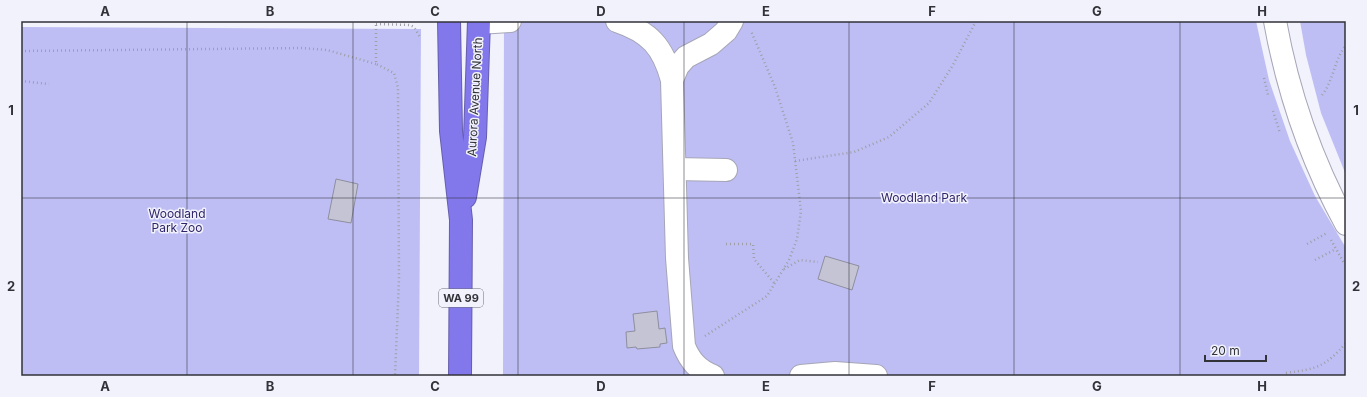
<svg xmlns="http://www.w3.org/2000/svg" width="1367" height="397" font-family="Inter,sans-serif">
  <rect width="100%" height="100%" fill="#f1f2fc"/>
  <g fill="#bebef5">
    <polygon points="504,21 1256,21 1269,80 1290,141 1315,196 1346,248 1346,376 503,376"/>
    <polygon points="1300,21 1346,21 1346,175 1321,113 1306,55"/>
    <polygon points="21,27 421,29 419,376 21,376"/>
  </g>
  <g fill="#c4c4d5" stroke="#8e8e9f">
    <polygon points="336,179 358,184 351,223 328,219"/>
    <polygon points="825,256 859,266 852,290 818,279"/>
    <polygon points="657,311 659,329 665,328 667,343 660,344 660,347 637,349 636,347 627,348 626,332 635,331 633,314"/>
  </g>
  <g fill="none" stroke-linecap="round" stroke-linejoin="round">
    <g stroke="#a6a6b7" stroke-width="24">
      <g id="minor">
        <path d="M617,21C650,32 663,47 672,80L677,258L684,346C690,361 698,370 713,376"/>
        <path d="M1275,21C1288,93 1311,160 1346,224"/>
        <polyline points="479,23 510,21"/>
        <polyline points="672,80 678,66 686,57 711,44 726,31 732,21"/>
        <polyline points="675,169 726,170"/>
        <polyline points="801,376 835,373 876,376"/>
      </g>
    </g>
    <g stroke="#665fad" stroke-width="24">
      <g id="highway">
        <polyline points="449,21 451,131 461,220 460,376"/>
        <polyline points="465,197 475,137 479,21"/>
      </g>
    </g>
    <g stroke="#9e9fa7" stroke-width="2.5" stroke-dasharray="1 3" stroke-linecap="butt">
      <polyline points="376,21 376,64 394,73 398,88 399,279 395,376"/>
      <polyline points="376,24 410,25 414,27 420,37"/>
      <polyline points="21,51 302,48 327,50 376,64"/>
      <polyline points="1264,78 1268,95"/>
      <polyline points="21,81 49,84"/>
      <path d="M1322,95C1334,80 1334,60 1346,45"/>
      <polyline points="1273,111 1280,133"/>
      <polyline points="795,161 854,152 889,137 929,103 953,65 976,21"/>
      <polyline points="1331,240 1344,263"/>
      <polyline points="726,244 753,244 754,259 775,284"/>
      <polyline points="1307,244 1327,233"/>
      <polyline points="1315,260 1336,249"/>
      <polyline points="784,269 800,260 818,262"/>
      <polyline points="705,336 767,296 789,260 797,239 801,211 793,143 775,87 751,31"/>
      <path d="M1286,376L1285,373C1317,369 1325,367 1346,343"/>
    </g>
    <use href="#minor" stroke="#fff" stroke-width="22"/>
    <use href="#highway" stroke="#8277eb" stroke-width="22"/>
  </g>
  <path fill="none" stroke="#323239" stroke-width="1" stroke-opacity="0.55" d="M187,21V376M353,21V376M518,21V376M684,21V376M849,21V376M1014,21V376M1180,21V376M21,198H1346"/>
  <g text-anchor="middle" stroke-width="3" stroke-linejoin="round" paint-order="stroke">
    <rect fill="#f1f2fc" stroke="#6b6c74" stroke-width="1" x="439" y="289" width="44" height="18" rx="3"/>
    <g font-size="11" font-weight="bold" fill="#323239">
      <text x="461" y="302">WA 99</text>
    </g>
    <g font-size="12" fill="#323239" stroke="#f1f2fc">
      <text transform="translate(475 97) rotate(-87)" y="4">Aurora Avenue North</text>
    </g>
    <g font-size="12" fill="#30256b" stroke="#f1f2fc">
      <text x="924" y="202">Woodland Park</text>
      <text x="177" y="218">Woodland<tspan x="177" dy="14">Park Zoo</tspan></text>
    </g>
  </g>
  <rect width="1367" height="397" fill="none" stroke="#f1f2fc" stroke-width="44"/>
  <path d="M1205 355v6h61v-6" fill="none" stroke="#323239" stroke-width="2"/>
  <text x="1211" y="355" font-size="12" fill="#323239" stroke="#f1f2fc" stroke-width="3" paint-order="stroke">20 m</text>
  <rect x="22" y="22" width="1323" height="353" fill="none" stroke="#323239" stroke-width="1.5"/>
  <g font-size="13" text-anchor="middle" font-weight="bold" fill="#323239">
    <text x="105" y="16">A</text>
    <text x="270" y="16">B</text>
    <text x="435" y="16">C</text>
    <text x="601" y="16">D</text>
    <text x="766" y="16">E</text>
    <text x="932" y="16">F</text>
    <text x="1097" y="16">G</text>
    <text x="1262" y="16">H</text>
    <text x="11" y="115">1</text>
    <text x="1356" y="115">1</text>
    <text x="11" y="291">2</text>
    <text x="1356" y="291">2</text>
    <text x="105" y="391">A</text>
    <text x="270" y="391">B</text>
    <text x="435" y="391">C</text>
    <text x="601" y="391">D</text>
    <text x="766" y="391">E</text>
    <text x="932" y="391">F</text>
    <text x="1097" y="391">G</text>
    <text x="1262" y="391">H</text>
  </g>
</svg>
